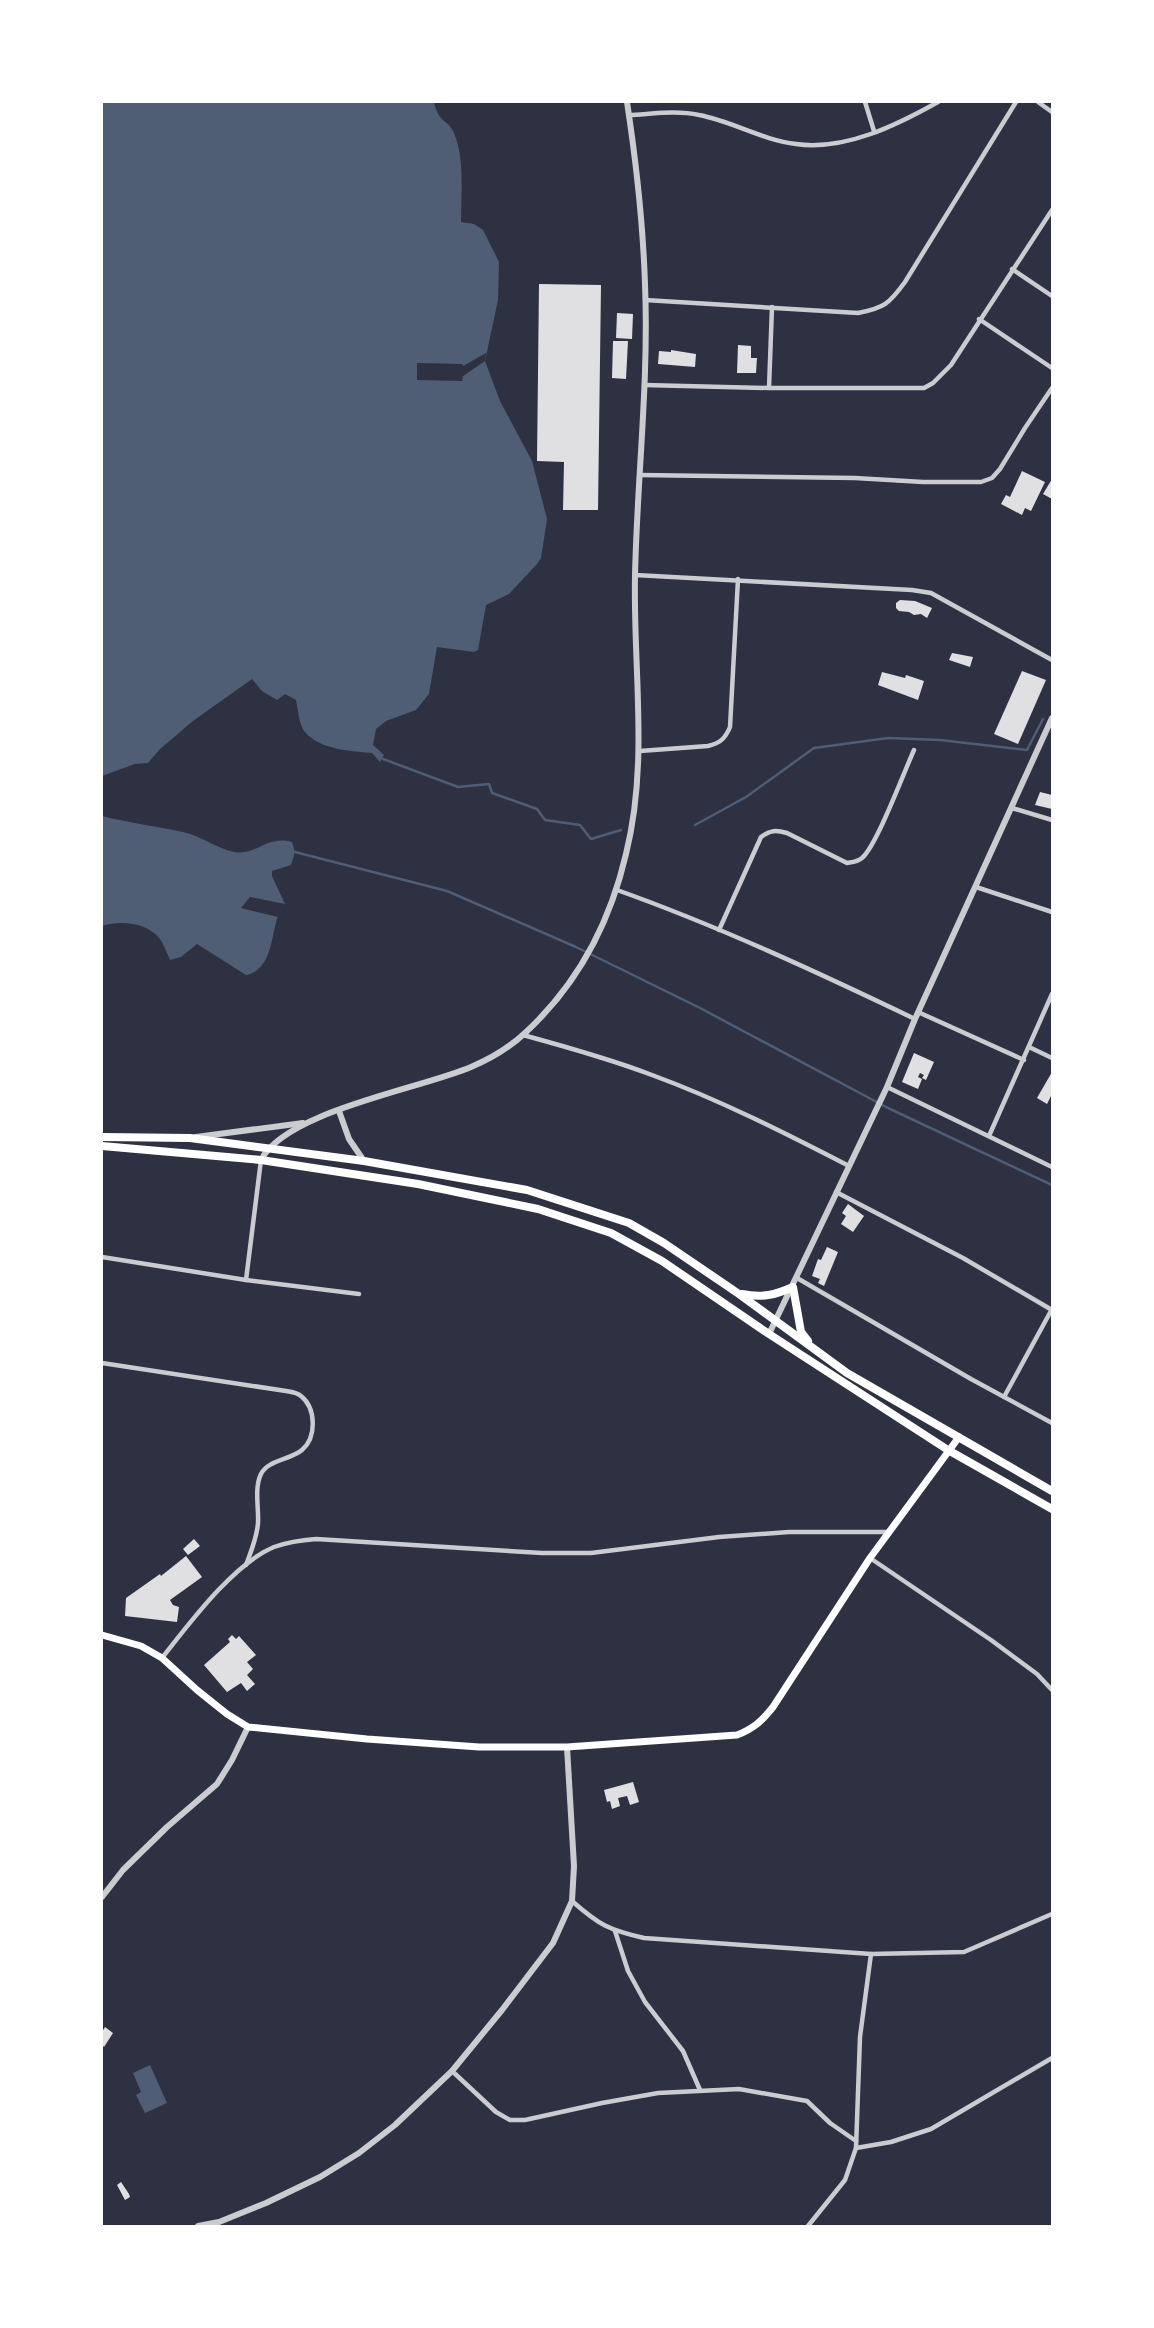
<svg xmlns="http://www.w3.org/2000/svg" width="1154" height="2328" font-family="Jost,sans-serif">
  <rect width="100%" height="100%" fill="#2d3142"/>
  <g fill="#4f5d75">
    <path d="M102,102H434C439,124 448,119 454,133C465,159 461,195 461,222L474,224L483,230L499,262L498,300L485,361L500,401L532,461L547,519L541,558L537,564L509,594L486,605L478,650L474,652L437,647L429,694L416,710L386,721L376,729L373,745L384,755L380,762L372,753C351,751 320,750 305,732C299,725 298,709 296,700L285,694L277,700L262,691L252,679L193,721L160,749L148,763L135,764L102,776Z"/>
    <path d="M102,816C129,823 156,826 183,832C201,836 216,848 234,852C257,856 266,835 292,842L295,852L291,865L272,871V876L285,904C282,909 279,914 277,919C271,939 271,970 246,975L197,944L181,957L170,960C167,953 164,945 160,939C147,922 120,920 102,926Z"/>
    <polygon points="150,2065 167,2103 145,2113 136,2095 141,2092 133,2073"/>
  </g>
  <g fill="#2d3142">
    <polygon points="486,353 485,361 463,376 462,381 417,380 417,363 462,364 463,366"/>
    <polygon points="250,897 285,904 278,917 241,908"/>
  </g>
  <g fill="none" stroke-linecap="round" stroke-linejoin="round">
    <g stroke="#4f5d75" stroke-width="2.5">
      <polyline points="383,759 458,787 489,784 492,793 537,809 545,820 580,825 591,839 621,830"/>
      <polyline points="695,825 746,797 814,748 888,738 940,740 1027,750 1043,719"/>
      <polyline points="295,852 447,891 576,947 700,1008 888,1108 1052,1185"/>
    </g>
  </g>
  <g fill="#e0e0e3">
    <polygon points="539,284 601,285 598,510 563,510 564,462 537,461"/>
    <polygon points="617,313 633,314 632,339 616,338"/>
    <polygon points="613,341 628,341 626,379 612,378"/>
    <polygon points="738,345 751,346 751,358 757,358 756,373 737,373"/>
    <polygon points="671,350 696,354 695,367 658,364 659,351 671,352"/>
    <polygon points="1022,471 1045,482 1031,511 1025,508 1022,515 1001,504 1006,495 1010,497"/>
    <polygon points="1052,479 1052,499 1043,494"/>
    <polygon points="900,600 915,601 932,608 927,618 921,614 914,615 909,612 899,611 896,608 896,603"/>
    <polygon points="952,653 973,657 970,667 949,660"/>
    <polygon points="1022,671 1046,680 1018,744 994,734"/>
    <polygon points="882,672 905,678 906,675 924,681 918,700 878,685"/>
    <polygon points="1040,792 1052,795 1052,809 1035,805"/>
    <polygon points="914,1053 934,1062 926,1080 922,1078 924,1075 920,1073 918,1077 922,1079 918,1089 902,1082"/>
    <polygon points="1052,1072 1052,1097 1051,1096 1047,1104 1037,1098"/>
    <polygon points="848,1204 864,1216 853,1232 841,1224 846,1216 842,1213"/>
    <polygon points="827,1247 838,1252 824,1286 818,1283 820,1279 812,1276 818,1259 821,1260"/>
    <polygon points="194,1539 200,1546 188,1555 183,1549"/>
    <polygon points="186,1556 202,1577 170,1600 173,1605 179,1607 177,1622 125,1616 126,1598 160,1574 161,1576"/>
    <polygon points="232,1635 236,1639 239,1636 256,1655 247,1662 253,1669 247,1675 255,1684 247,1691 241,1683 227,1692 204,1665 230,1642 228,1639"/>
    <polygon points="633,1782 639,1802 630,1805 627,1796 618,1798 620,1806 612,1809 610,1801 607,1802 604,1790"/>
    <polygon points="105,2027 113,2033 104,2047 102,2045 102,2032"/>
    <polygon points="121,2182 129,2194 130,2197 125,2200 117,2185"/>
  </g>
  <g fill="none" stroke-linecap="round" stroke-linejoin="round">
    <g stroke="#caccd0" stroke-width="4.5">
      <polyline points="865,102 874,131"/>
      <polyline points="1038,102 1052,112"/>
      <path d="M629,115C652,114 676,110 699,115C732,121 762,140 796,144C845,151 897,125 938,102"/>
      <polyline points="1012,269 1052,296"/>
      <path d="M645,300L858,313C884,308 889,304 905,282L1016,102"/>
      <polyline points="979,319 1052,368"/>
      <polyline points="644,385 769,388 924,388 933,383 951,365 1052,210"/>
      <polyline points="769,388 772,307"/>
      <polyline points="640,475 855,478 923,482 981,482 992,478 1000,469 1025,428 1052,388"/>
      <polyline points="635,575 912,590 931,593 1052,660"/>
      <path d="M640,751L708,746C720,743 725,739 730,727L738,579"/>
      <polyline points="1012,808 1052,820"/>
      <polyline points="976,887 1052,912"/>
      <path d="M617,890C718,926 817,972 915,1019"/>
      <path d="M719,930L761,837C770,830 776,830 787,833L847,863C853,862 857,862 862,858C877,845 904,772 914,750"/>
      <polyline points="918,1012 1024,1060"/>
      <path d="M523,1035C567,1047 610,1059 652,1075C720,1100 785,1133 849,1166"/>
      <polyline points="1029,1047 1052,1058"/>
      <polyline points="887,1087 1052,1167"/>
      <polyline points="989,1136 1052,994"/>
      <polyline points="836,1192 963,1258 1052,1310"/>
      <polyline points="102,1257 246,1280 359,1294"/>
      <polyline points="797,1278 971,1379 1052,1423"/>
      <polyline points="246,1280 261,1160"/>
      <path d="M102,1363L286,1391C291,1392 296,1392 301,1396C316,1408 317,1437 302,1450C290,1460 268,1460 261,1474C254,1488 259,1509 258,1523C257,1538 251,1551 246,1565"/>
      <polyline points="1004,1397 1052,1309"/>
      <polyline points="870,1558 991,1640 1037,1674 1052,1690"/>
      <path d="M162,1658C189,1624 233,1564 274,1547C288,1542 302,1540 316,1539L542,1553H591L719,1537L789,1532H888"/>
      <path d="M572,1901C599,1925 609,1930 644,1938L871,1954L964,1952L1052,1914"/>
      <polyline points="615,1931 628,1971 645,2002 683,2051 700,2090"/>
      <polyline points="452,2071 496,2112 510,2120 525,2120 602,2103 658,2093 739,2089 807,2101 830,2123 856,2141"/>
      <polyline points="856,2148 891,2142 931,2129 1052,2058"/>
      <polyline points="808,2226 845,2180 856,2148 860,2037 871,1954"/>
    </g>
    <g stroke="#caccd0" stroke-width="6">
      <polyline points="339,1111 349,1139 364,1161"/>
      <polyline points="196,1137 303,1123"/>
      <path d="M261,1160C286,1111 420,1089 471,1067C490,1059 510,1047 525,1033C577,985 610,923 626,854C649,762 633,669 635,576C637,479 649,382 645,284C643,224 636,161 627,102"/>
      <polyline points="769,1334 887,1087 915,1019 1052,718"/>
      <polyline points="102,1897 123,1870 167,1827 217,1784 232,1760 248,1727"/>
      <polyline points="198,2226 219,2222 266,2203 320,2177 359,2153 395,2125 452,2071 502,2010 553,1943 572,1901 574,1866 567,1747"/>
    </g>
    <path stroke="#fff" stroke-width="7" d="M102,1635L141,1646L162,1658L197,1690L227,1714L248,1727L367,1739L479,1747H567L737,1735C753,1729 762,1721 773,1707L870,1558L959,1437"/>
    <g stroke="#fff" stroke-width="8">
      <polyline points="102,1137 190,1138 364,1161 527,1190 629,1223 664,1243 739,1294 847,1373 1052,1491"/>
      <polyline points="102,1146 261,1160 418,1184 538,1209 611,1233 662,1261 769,1334 948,1450 1052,1509"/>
      <path d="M742,1294C762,1298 775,1295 793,1287L801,1332L808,1341"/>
    </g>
  </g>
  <rect width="1154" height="2328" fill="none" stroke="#ffffff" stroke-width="206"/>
</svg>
